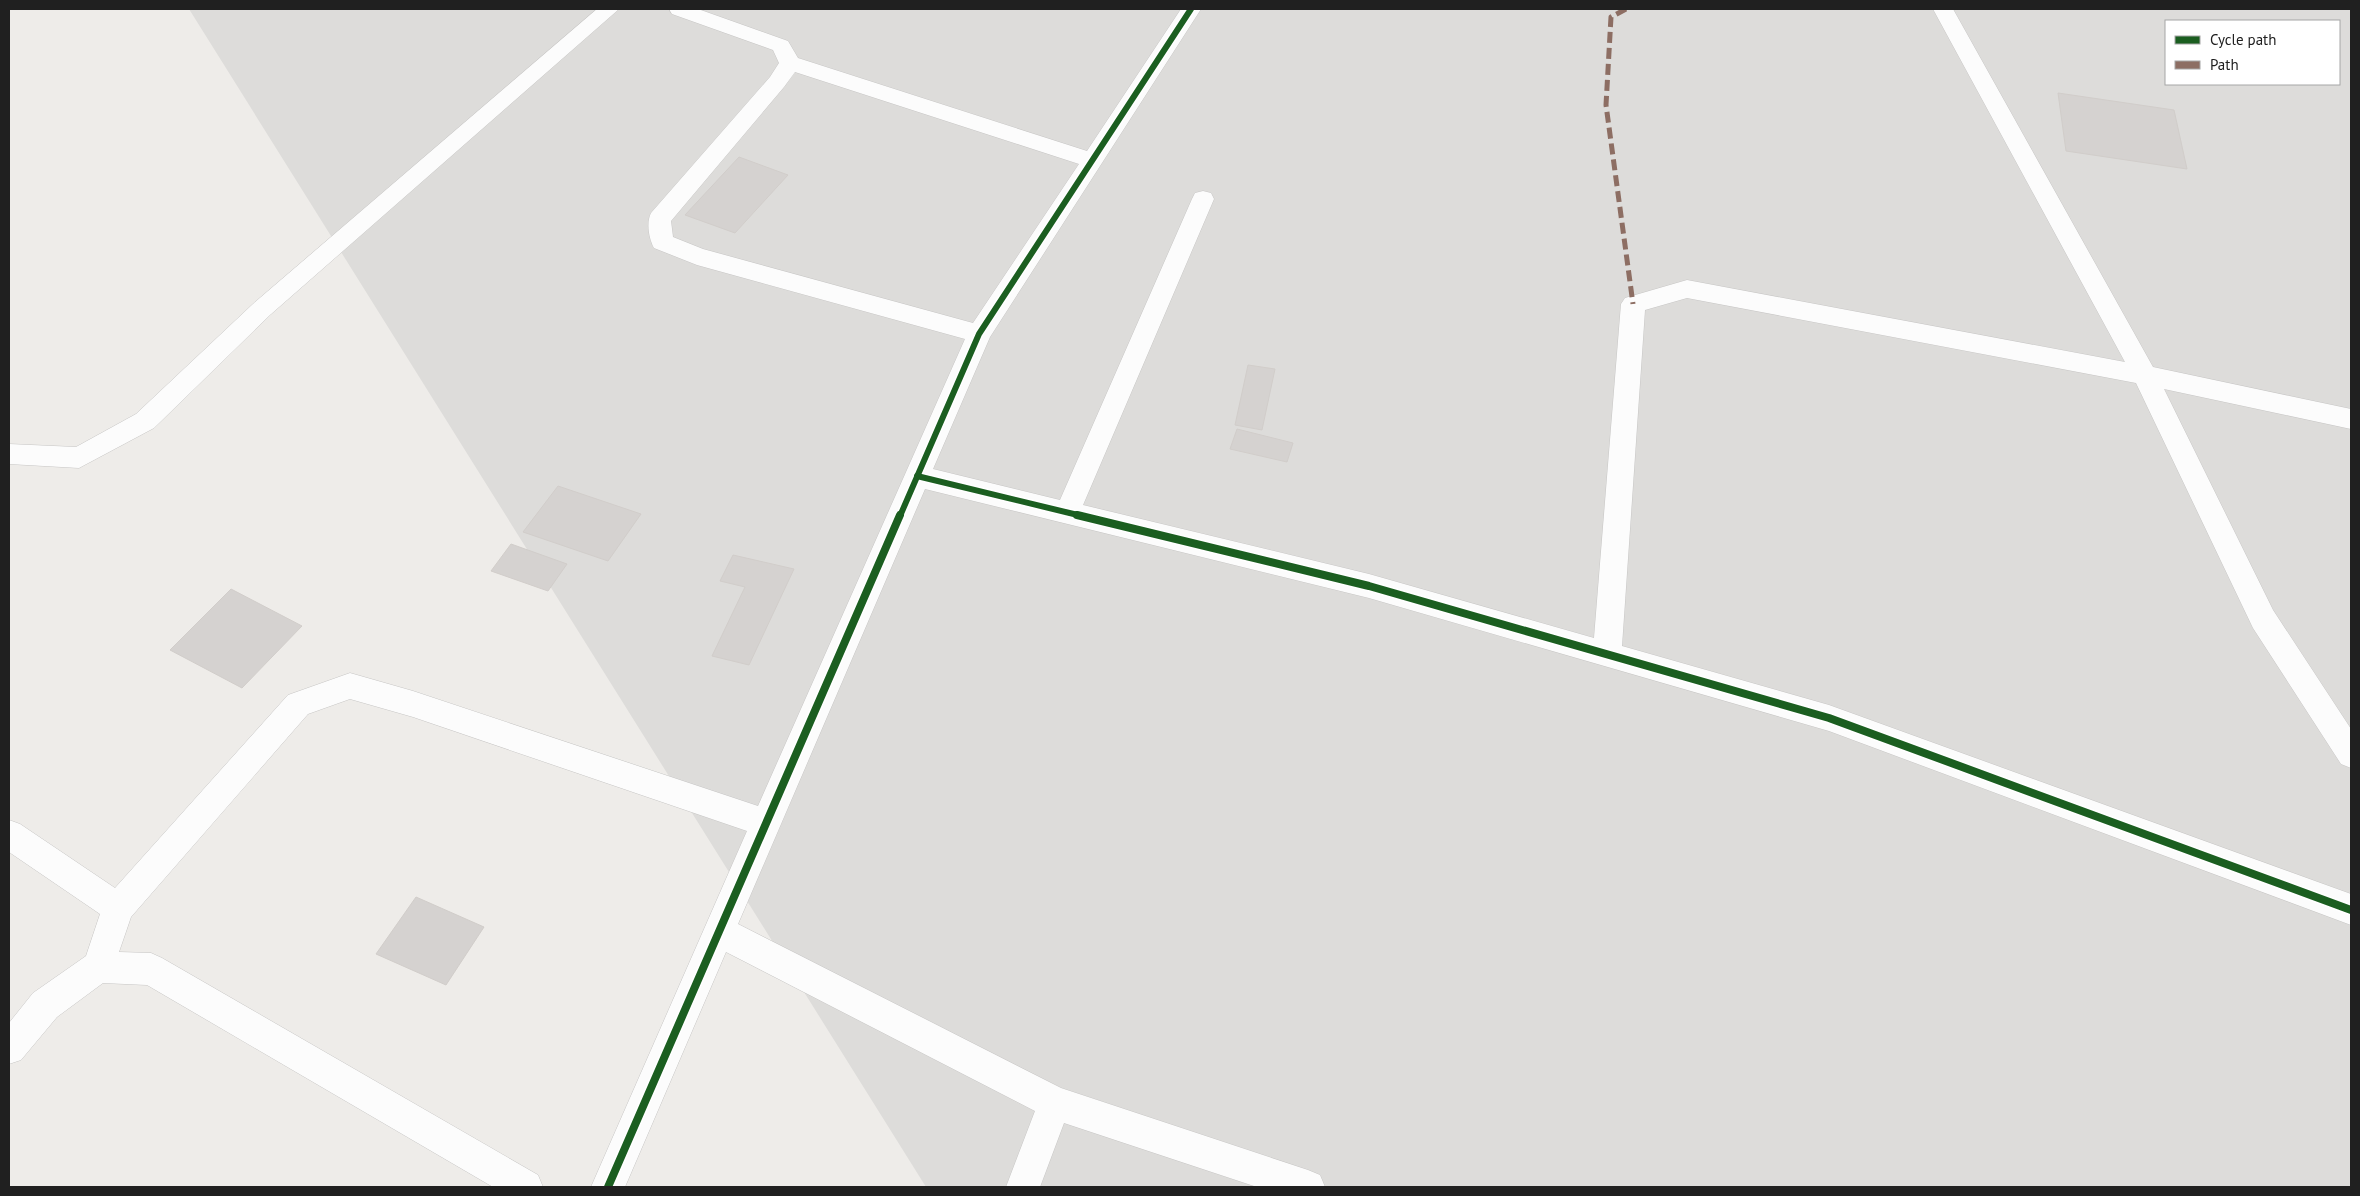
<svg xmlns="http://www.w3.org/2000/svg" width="2360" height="1196" font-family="'PT Sans',sans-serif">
  <rect width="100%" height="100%" fill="#eeece9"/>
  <path fill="#dddcda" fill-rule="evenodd" d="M189,9H2351V1187H926ZM2166,21H2339V84H2166Z"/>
  <g fill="#d5d2d0" stroke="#d1cdca">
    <polygon points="2058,93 2174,110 2187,169 2066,151"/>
    <polygon points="739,157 788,175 735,233 685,215"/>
    <polygon points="1248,365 1275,369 1262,430 1235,425"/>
    <polygon points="1237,429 1293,443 1287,462 1230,449"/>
    <polygon points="558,486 641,514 608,561 523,532"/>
    <polygon points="511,544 567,564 548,591 491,571"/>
    <polygon points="733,555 794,569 749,665 712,656 745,587 720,581"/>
    <polygon points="231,589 302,626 242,688 170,650"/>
    <polygon points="416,897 484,927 446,985 376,954"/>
  </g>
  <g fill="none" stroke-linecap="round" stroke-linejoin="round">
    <g stroke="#c7c6c5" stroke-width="1">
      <g id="street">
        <polygon points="597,9 619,9 270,315 154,428 79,468 9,464 9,444 76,447 136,414 254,303"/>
        <path d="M669,9H698L788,41L798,58L1087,151L1181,9H1201L990,337L933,469L1060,500L1192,199L1195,193L1203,191L1211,193L1214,199L1083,505L1369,574L1594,638L1621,304L1625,298L1687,280L2125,362L1933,9H1953L2153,367L2351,409V429L2164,389L2273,610L2351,729V768L2341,764L2253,628L2136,383L1687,298L1645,310L1622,646L1829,705L2351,894V925L1829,731L1369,598L925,489L738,924L1061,1088L1308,1170L1320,1175L1325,1187H1257L1064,1123L1040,1187H1006L1035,1111L726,952L625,1187H591L747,831L413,717L350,699L308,714L131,917L119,952L151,953L162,958L538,1175L543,1187H493L147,985L103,983L57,1017L21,1060L9,1064V1023L33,993L86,956L100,914L9,852V820L20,824L115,888L288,695L350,673L413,691L758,806L965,339L697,265L654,248C649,239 646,223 651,213L770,77L779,63L773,50L672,14ZM795,72L1079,164L973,323L703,249L673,237L671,221L784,87Z"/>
      </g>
    </g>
    <use href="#street" fill="#fcfcfc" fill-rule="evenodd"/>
    <polyline stroke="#8d6e63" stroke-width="5" stroke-dasharray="11 5" stroke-linecap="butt" points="1626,9 1611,17 1606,105 1633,304"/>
    <g stroke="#fff" stroke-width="9">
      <g id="cycleway-far1">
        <polyline points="917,476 1082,516"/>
        <polyline points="900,516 979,334 1191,9"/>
      </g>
    </g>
    <g stroke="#fff" stroke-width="11">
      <g id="cycleway">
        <polyline points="1077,515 1369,586 1829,718 2351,910"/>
        <polyline points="608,1187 900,515"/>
      </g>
    </g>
    <use href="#cycleway-far1" stroke="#1b5e20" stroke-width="6"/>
    <use href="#cycleway" stroke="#1b5e20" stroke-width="8"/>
  </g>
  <rect width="2360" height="1196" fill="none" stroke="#202020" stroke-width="20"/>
  <rect x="2165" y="20" width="175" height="65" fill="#ffffff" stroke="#a6a6a6"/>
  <rect x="2175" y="36" width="25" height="8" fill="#1b5e20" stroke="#a6a6a6"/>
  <text x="2210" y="45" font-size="15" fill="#202020">Cycle path</text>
  <rect x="2175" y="61" width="25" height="8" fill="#8d6e63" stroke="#a6a6a6"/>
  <text x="2210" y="70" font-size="15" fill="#202020">Path</text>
</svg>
